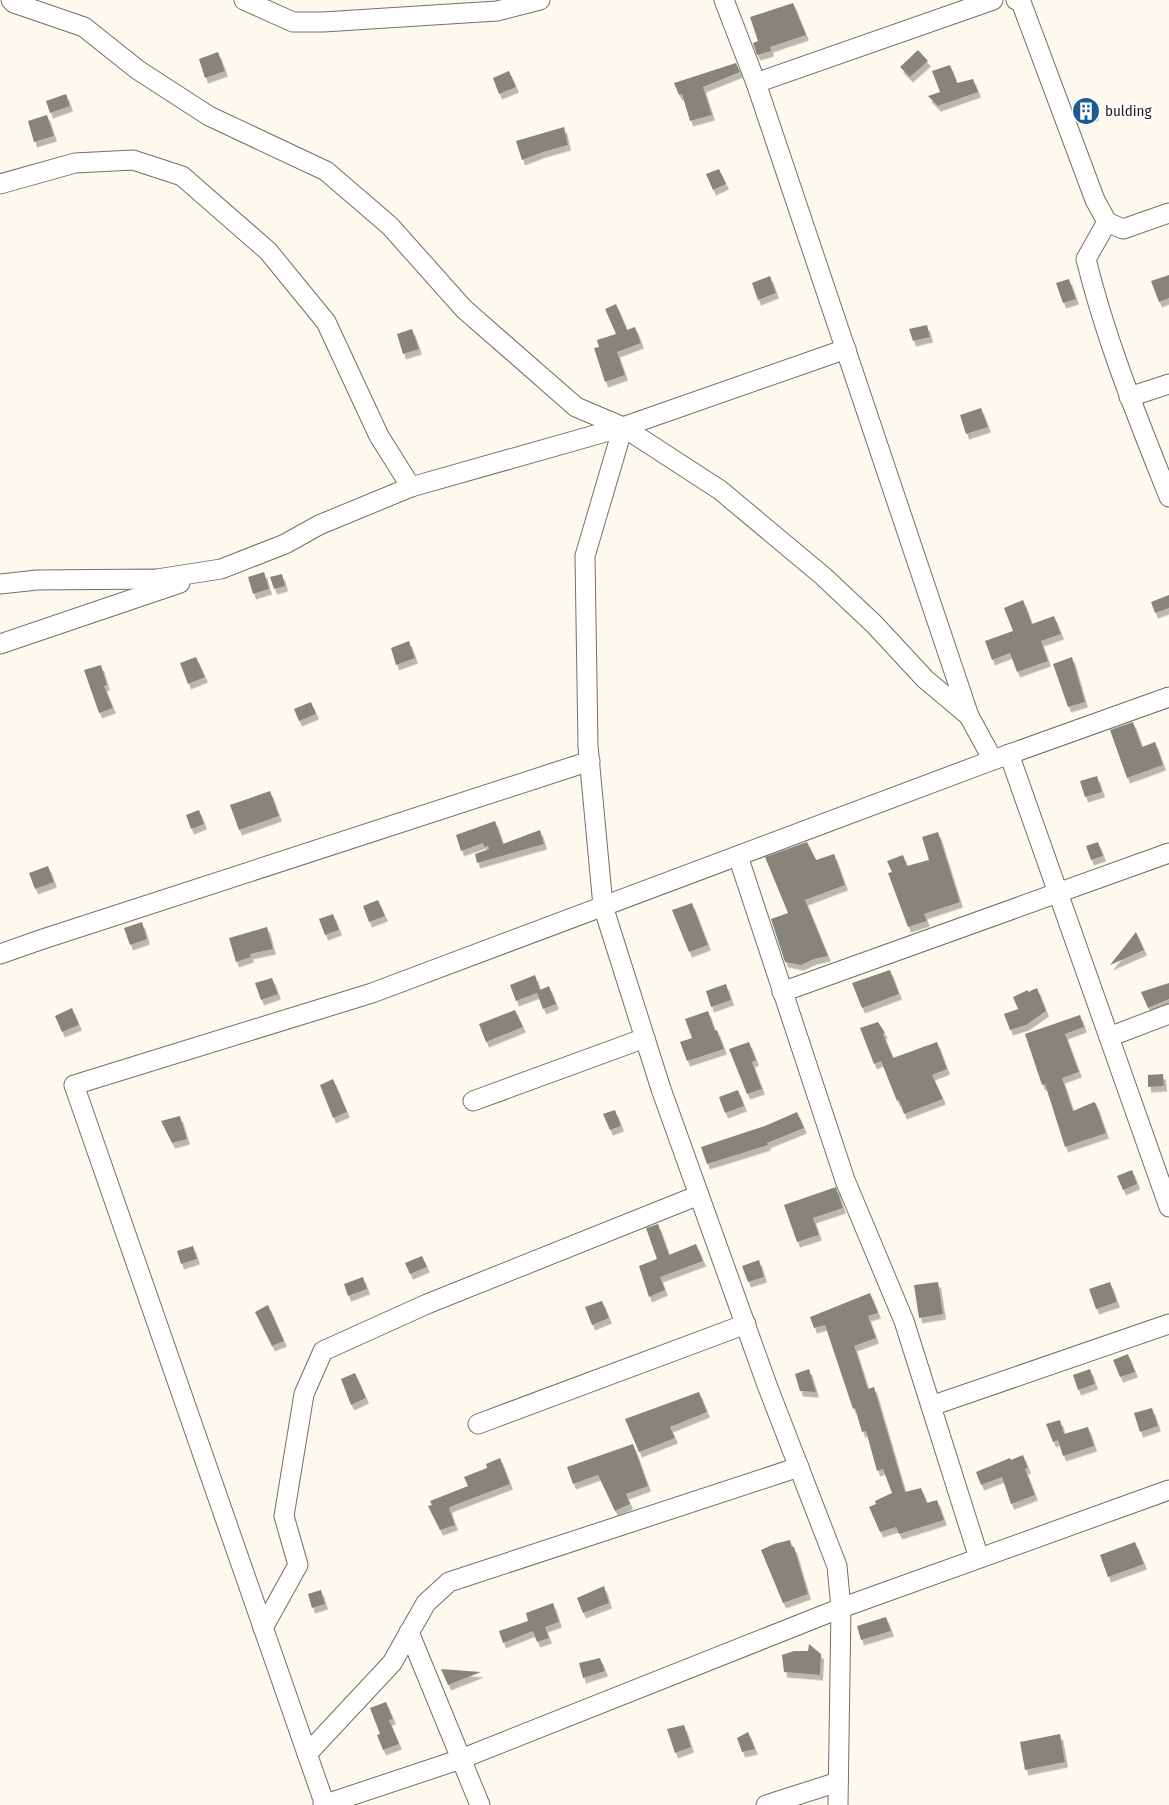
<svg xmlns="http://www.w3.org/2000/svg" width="1169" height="1805" font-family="'Fira Sans Condensed',sans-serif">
  <defs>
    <filter id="shadow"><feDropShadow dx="3" dy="5.5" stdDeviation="0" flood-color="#0004"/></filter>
  </defs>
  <rect width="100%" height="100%" fill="#fdf9ef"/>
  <g fill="#87847b" filter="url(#shadow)">
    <polygon points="793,3 806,35 770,47 771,51 757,55 753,43 758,41 750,17"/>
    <polygon points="918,50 928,61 910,77 900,67"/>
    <polygon points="218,52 225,71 205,78 199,59"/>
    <polygon points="736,63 740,72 703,87 712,115 690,121 682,94 679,95 674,83"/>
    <polygon points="950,65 957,83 973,79 978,92 938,106 928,96 940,92 932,71"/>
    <polygon points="509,71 516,87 499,94 493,78"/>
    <polygon points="66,94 70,106 50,113 46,101"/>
    <polygon points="1092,103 1096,115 1080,120 1076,108"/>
    <polygon points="47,115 54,136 34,142 28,121"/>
    <polygon points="564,127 568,145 543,152 522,160 516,141"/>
    <polygon points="719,169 726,184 713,190 706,174"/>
    <polygon points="1169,275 1169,298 1159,302 1151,281"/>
    <polygon points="770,276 776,293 758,300 752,283"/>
    <polygon points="1069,279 1076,299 1063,303 1056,283"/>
    <polygon points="616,304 627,330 635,327 641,343 617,352 625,375 605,382 594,348 599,347 597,340 616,334 605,309"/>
    <polygon points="927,325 930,337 913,341 909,329"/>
    <polygon points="412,329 419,349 403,354 397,334"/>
    <polygon points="981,408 988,427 966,434 960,415"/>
    <polygon points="264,572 269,589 253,594 248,577"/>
    <polygon points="282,574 285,586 274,589 270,577"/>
    <polygon points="1169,595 1169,608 1155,613 1151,602"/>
    <polygon points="1023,600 1032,624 1054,616 1061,634 1041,641 1048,661 1017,672 1010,653 992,660 985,641 1013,631 1004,608"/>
    <polygon points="409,641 415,658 396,665 391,648"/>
    <polygon points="196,657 205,677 188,684 180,663"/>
    <polygon points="1072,657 1085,702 1068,707 1053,664"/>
    <polygon points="101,665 107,685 104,686 113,708 99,713 84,670"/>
    <polygon points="311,702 316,714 299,721 294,709"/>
    <polygon points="1133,722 1142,747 1155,742 1163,765 1127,778 1110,730"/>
    <polygon points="1097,776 1102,792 1085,797 1080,781"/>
    <polygon points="270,791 279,816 239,830 230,805"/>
    <polygon points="199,810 204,824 191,829 186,815"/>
    <polygon points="495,821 503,844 540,830 544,844 477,863 475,854 489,849 488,846 484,847 483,843 461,851 456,835"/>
    <polygon points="938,832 960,902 924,914 927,921 908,927 888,873 892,872 887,861 903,855 907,866 929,860 922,837"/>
    <polygon points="807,842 816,860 834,854 845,885 805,900 828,956 814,959 801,965 785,962 771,919 788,913 765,857"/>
    <polygon points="1098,842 1103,856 1091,860 1086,846"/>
    <polygon points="48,866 54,882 35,889 29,873"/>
    <polygon points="378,900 385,916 369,922 363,906"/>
    <polygon points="692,903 708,945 689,952 672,910"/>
    <polygon points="333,914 339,930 325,935 319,919"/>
    <polygon points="142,922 147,939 130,945 124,928"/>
    <polygon points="267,927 273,949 250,954 251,957 236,962 229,938"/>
    <polygon points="1136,932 1144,950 1110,965"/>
    <polygon points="890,970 899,994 862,1008 852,983"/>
    <polygon points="535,975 540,990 549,986 556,1004 543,1009 537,993 516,1001 510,985"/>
    <polygon points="272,978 278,994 261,1000 255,983"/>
    <polygon points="1169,983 1169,999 1148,1008 1141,992"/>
    <polygon points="726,984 731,1000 711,1007 706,991"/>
    <polygon points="1037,988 1046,1011 1026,1025 1010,1030 1004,1014 1018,1009 1013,997 1028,990 1028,992"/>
    <polygon points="72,1008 79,1025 62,1032 55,1016"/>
    <polygon points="515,1010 523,1027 486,1042 479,1024"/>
    <polygon points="708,1011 715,1031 717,1030 724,1049 687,1061 680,1042 692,1038 685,1019"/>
    <polygon points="1080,1015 1084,1027 1065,1034 1079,1072 1062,1078 1073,1111 1094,1102 1096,1104 1106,1133 1065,1147 1045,1084 1042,1085 1025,1034"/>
    <polygon points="878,1022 885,1033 883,1034 893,1058 937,1042 947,1069 932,1075 943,1099 904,1114 899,1100 897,1101 881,1061 874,1064 860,1028"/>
    <polygon points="749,1042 756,1060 752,1062 762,1089 747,1094 729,1049"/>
    <polygon points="1163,1074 1164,1086 1148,1087 1148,1075"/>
    <polygon points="333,1079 347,1112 333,1118 320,1085"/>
    <polygon points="738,1090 744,1106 725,1113 719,1097"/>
    <polygon points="615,1110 621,1126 610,1130 603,1114"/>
    <polygon points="797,1112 804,1128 767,1143 768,1145 707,1164 701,1147 765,1126"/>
    <polygon points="180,1116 187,1139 172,1143 161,1121"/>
    <polygon points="1132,1170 1137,1184 1123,1190 1117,1176"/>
    <polygon points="836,1187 843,1208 813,1218 819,1235 797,1242 784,1205"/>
    <polygon points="658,1224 669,1255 696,1244 703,1261 660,1277 665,1290 649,1297 639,1266 657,1259 646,1228"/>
    <polygon points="193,1246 197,1259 181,1264 177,1251"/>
    <polygon points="422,1256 427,1267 410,1274 405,1263"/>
    <polygon points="759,1260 764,1277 748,1282 742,1266"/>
    <polygon points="363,1277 367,1289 348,1296 344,1284"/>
    <polygon points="938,1282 943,1314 919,1318 914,1285"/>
    <polygon points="1110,1282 1117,1302 1096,1309 1089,1289"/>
    <polygon points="870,1293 878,1313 868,1316 876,1338 854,1346 855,1348 868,1389 874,1387 905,1492 921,1488 927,1503 937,1500 944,1520 899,1534 896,1527 880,1532 869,1507 876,1504 875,1501 892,1493 883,1469 877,1471 866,1431 862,1432 855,1408 853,1409 825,1325 814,1328 810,1317"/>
    <polygon points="602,1301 609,1318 592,1325 585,1307"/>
    <polygon points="268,1305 284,1341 272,1346 255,1312"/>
    <polygon points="1128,1354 1135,1372 1120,1377 1113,1360"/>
    <polygon points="809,1369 816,1392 800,1391 795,1374"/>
    <polygon points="1090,1369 1095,1384 1078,1390 1073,1375"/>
    <polygon points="355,1373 366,1398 351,1405 341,1379"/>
    <polygon points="699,1392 707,1412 670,1427 675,1438 639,1452 625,1419"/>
    <polygon points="1152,1408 1158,1426 1140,1432 1134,1413"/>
    <polygon points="1060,1420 1064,1434 1088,1427 1094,1446 1063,1456 1058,1440 1053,1442 1046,1424"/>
    <polygon points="633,1444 648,1486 626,1494 630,1504 615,1511 598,1475 573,1484 567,1467"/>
    <polygon points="1023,1455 1028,1468 1025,1469 1035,1495 1011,1504 1002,1477 981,1485 976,1472 1010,1458 1011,1460"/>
    <polygon points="500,1458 510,1484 452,1506 449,1508 455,1525 440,1530 428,1506 432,1505 430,1501 468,1486 464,1477 487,1468 486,1464"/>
    <polygon points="790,1540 792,1547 794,1547 808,1594 783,1603 761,1550 774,1544"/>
    <polygon points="1135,1542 1144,1564 1108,1577 1100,1555"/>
    <polygon points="604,1586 609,1603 583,1613 577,1598"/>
    <polygon points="321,1590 325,1604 312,1608 308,1594"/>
    <polygon points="553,1603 559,1622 545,1627 549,1638 537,1642 533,1631 503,1643 499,1631 528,1621 526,1613"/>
    <polygon points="886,1617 891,1631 861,1640 857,1626"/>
    <polygon points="809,1644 821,1654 820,1675 784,1672 782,1655 794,1651 808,1651"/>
    <polygon points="600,1658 605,1671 583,1678 579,1663"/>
    <polygon points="441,1669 481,1672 448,1685"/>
    <polygon points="386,1702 393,1719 389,1720 399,1744 383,1750 377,1735 380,1734 370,1708"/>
    <polygon points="684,1725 691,1747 675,1753 667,1729"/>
    <polygon points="748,1732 755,1749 742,1752 737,1738"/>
    <polygon points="1060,1734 1065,1762 1025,1770 1020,1742"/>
  </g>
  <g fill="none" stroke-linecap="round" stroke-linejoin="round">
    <g stroke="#737067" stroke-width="21">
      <g id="minor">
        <polyline points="11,0 14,3 84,27 138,70 209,116 326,171 390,226 464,309 576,407 623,427 720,490 823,576 875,625 925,679 969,716"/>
        <polyline points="244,0 293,22 323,22 497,11 540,0"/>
        <polyline points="724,0 756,83 969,716 993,760"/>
        <polyline points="1016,0 1021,2 1095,200 1107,222 1123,229 1169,213"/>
        <polyline points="756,83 993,0"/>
        <polyline points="0,184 75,163 133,160 182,176 268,251 326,322 379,436 411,487"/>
        <path d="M1107,222L1086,259C1106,341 1138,419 1169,497"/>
        <polyline points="1129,397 1169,384"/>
        <polyline points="623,427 585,556 588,746 603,906 661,1089 767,1385 837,1566 841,1608 838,1805"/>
        <polyline points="0,584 37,580 157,579 221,569 285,544 319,525 411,487 623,427 846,349"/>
        <polyline points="0,644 180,583"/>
        <polyline points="1009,754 1169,1207"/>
        <polyline points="738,856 845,1180 904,1321 979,1558"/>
        <polyline points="0,954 40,940 590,761"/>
        <polyline points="782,992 1169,853"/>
        <polyline points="1109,1037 1169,1014"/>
        <polyline points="473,1101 645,1038"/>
        <polyline points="931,1406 1169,1324"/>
        <polyline points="478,1424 746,1324"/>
        <polyline points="263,1628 298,1565 284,1516 304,1394 323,1351 427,1304 699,1195"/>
        <polyline points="409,1632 480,1805"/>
        <polyline points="307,1754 392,1663 426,1603 449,1582 799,1467"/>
        <polyline points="323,1805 461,1759 841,1608 1169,1490"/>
        <polyline points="325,1805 74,1085 372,993 993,760 1169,697"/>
        <polyline points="766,1805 838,1782"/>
      </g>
    </g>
    <use href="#minor" stroke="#fff" stroke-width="19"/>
  </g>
  <defs>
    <g id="building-disc" transform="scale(1.4375)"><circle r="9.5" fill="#1b5b91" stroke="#fff"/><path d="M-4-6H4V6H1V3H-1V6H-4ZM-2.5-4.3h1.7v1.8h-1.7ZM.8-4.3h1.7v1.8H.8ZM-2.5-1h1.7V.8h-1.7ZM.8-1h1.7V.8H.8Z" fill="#fff"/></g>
  </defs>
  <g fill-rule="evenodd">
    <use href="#building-disc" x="1086" y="111"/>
  </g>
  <g text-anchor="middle" stroke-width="4.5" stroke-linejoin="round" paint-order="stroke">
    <g font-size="15" fill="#201f1b" stroke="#fff" text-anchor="start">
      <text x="1105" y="116">bulding</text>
    </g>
  </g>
</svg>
